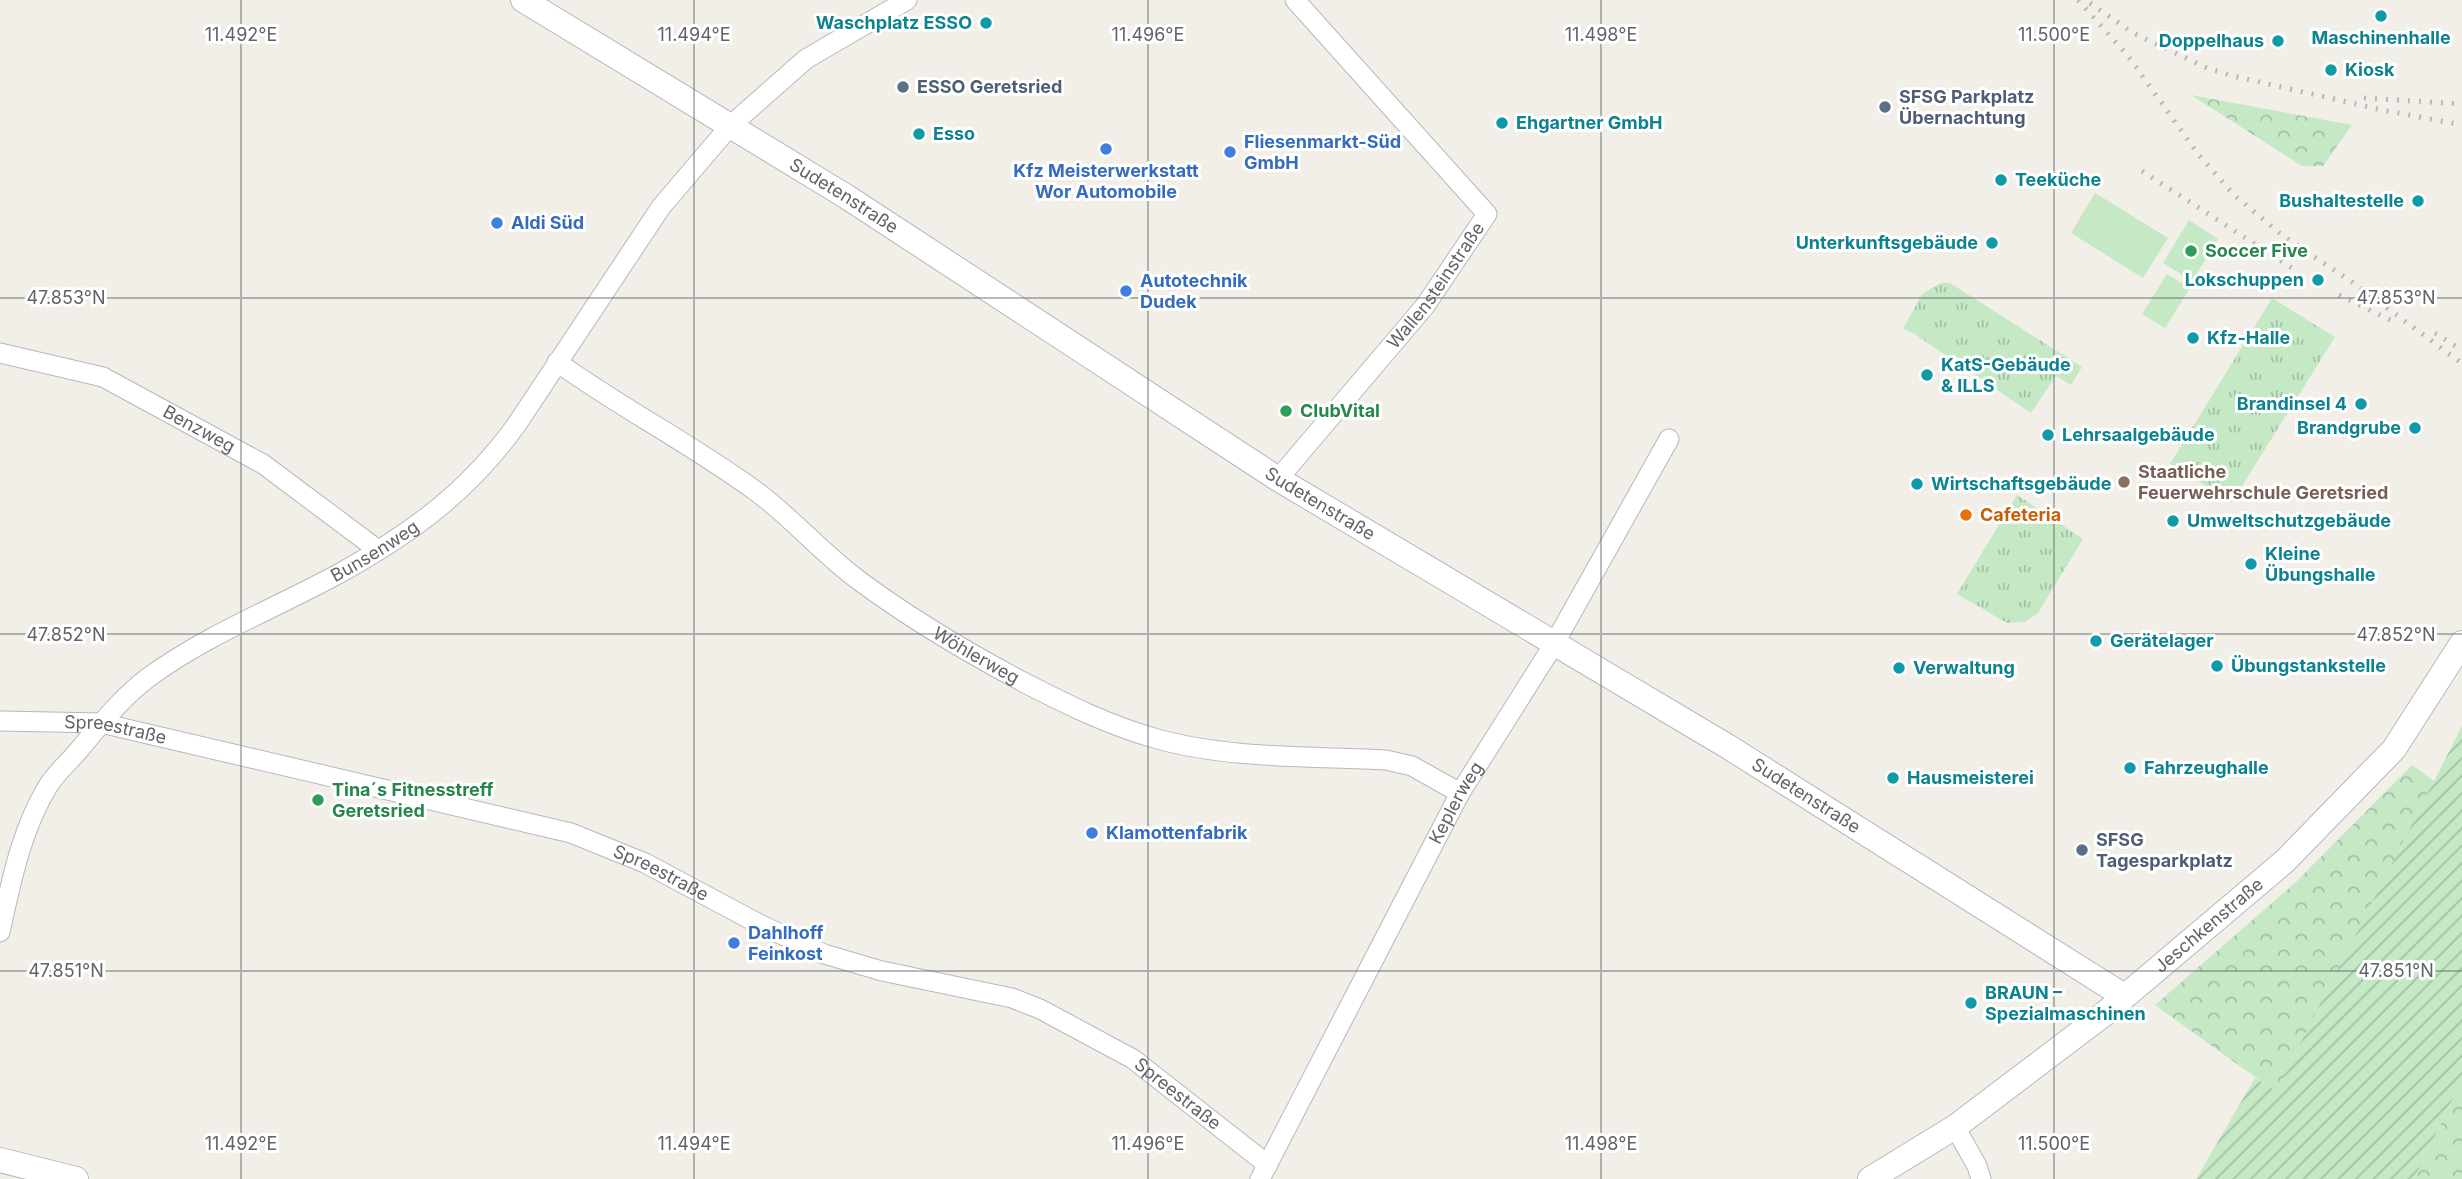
<svg xmlns="http://www.w3.org/2000/svg" width="2462" height="1179" font-family="Inter,sans-serif">
  <defs>
    <pattern id="grass-tufts" width="24" height="20" patternUnits="userSpaceOnUse" patternTransform="scale(1.75)"><rect width="24" height="20" fill="#c5e8c5"/><path d="M3 7l-1-3M5 7V3M7 7l1-3M15 17l-1-3M17 17v-4M19 17l1-3" fill="none" stroke="#a3c0a4"/></pattern>
    <pattern id="forest-crowns" width="20" height="18" patternUnits="userSpaceOnUse" patternTransform="scale(1.75)"><rect width="20" height="18" fill="#c5e8c5"/><path d="M2 6a3 3 0 1 1 6 0M12 15a3 3 0 1 1 6 0" fill="none" stroke="#a3c0a4"/></pattern>
    <pattern id="garden-furrows" width="10" height="10" patternUnits="userSpaceOnUse" patternTransform="scale(1.75)"><rect width="10" height="10" fill="#c5e8c5"/><path d="M-1 1l2-2M0 10L10 0M9 11l2-2" fill="none" stroke="#a3c0a4"/></pattern>
  </defs>
  <rect width="100%" height="100%" fill="#f1efe8"/>
  <g fill="url(#grass-tufts)">
    <polygon points="1941,283 1950,283 2082,367 2071,385 2056,376 2031,413 1913,333 1903,329 1922,294"/>
    <polygon points="2272,298 2335,337 2232,502 2170,464"/>
    <polygon points="2017,495 2083,539 2038,613 2025,622 2007,623 1957,594"/>
  </g>
  <g fill="url(#forest-crowns)">
    <polygon points="2191,95 2352,125 2323,166 2302,166"/>
    <polygon points="2412,765 2434,781 2276,1092 2155,1005 2296,882"/>
    <polygon points="2462,1079 2462,1179 2414,1179"/>
  </g>
  <polygon fill="url(#garden-furrows)" points="2462,726 2462,1079 2414,1179 2196,1179 2255,1078 2276,1091"/>
  <g fill="#c5e8c5">
    <polygon points="2095,193 2168,238 2143,278 2071,233"/>
    <polygon points="2189,220 2218,239 2192,281 2163,263"/>
    <polygon points="2167,274 2190,288 2165,328 2142,314"/>
  </g>
  <g fill="none" stroke-linecap="round" stroke-linejoin="round">
    <g stroke="#b5b8bc" stroke-width="21">
      <g id="minor">
        <path id="s1" d="M0,353L103,377L263,464L378,550"/>
        <path id="s2" d="M557,362C621,408 693,445 757,492C792,518 821,552 857,579C909,618 965,651 1023,682C1066,704 1108,725 1154,738C1226,759 1311,756 1386,760L1412,766L1460,793"/>
        <path id="s3" d="M1278,479L1425,306L1487,214L1295,0"/>
        <path id="s4" d="M0,721L101,723L571,833L645,863L761,925L824,954L882,971L1012,998L1040,1009L1133,1059L1268,1165"/>
        <path id="s5" d="M0,932C11,883 21,830 48,786C56,773 69,762 79,750C100,725 122,697 149,677C208,634 276,608 340,573C412,533 469,491 517,424L661,207L730,126L806,59L907,0"/>
        <polyline points="1955,1127 1977,1166 1981,1179"/>
        <path id="s6" d="M1260,1179L1460,793L1554,644L1669,439"/>
      </g>
    </g>
    <g stroke="#b5b8bc" stroke-width="26">
      <g id="tertiary">
        <path id="s7" d="M523,0L847,197L1278,479L1727,746L2124,996"/>
        <polyline points="0,1160 76,1179"/>
        <path id="s8" d="M1870,1179L1955,1127L2103,1015L2285,861L2394,749L2462,643"/>
      </g>
    </g>
    <use href="#minor" stroke="#fff" stroke-width="19"/>
    <use href="#tertiary" stroke="#fff" stroke-width="24"/>
    <g stroke="#b6b7b8" stroke-width="5" stroke-dasharray="2 9" stroke-linecap="butt">
      <polyline points="2078,0 2128,56 2198,154 2233,194 2283,236 2355,284 2460,362"/>
      <polyline points="2090,3 2133,33 2207,68 2233,76 2382,110 2462,125"/>
      <polyline points="2364,98 2462,104"/>
      <polyline points="2142,171 2295,270"/>
      <polyline points="2339,295 2392,321"/>
      <polyline points="2435,333 2462,350"/>
    </g>
  </g>
  <path fill="none" stroke="#5f6368" stroke-width="2" stroke-opacity="0.45" d="M241,0V1179M694,0V1179M1148,0V1179M1601,0V1179M2054,0V1179M0,298H2462M0,634H2462M0,971H2462"/>
  <g fill="#0f9aa8" stroke="#fff" stroke-width="2.5">
    <circle cx="2381" cy="16" r="7"/>
    <circle cx="986" cy="23" r="7"/>
    <circle cx="2278" cy="41" r="7"/>
    <circle cx="2331" cy="70" r="7"/>
    <circle cx="1502" cy="123" r="7"/>
    <circle cx="919" cy="134" r="7"/>
    <circle cx="2001" cy="180" r="7"/>
    <circle cx="2418" cy="201" r="7"/>
    <circle cx="1992" cy="243" r="7"/>
    <circle cx="2318" cy="280" r="7"/>
    <circle cx="2193" cy="338" r="7"/>
    <circle cx="1927" cy="375" r="7"/>
    <circle cx="2361" cy="404" r="7"/>
    <circle cx="2415" cy="428" r="7"/>
    <circle cx="2048" cy="435" r="7"/>
    <circle cx="1917" cy="484" r="7"/>
    <circle cx="2173" cy="521" r="7"/>
    <circle cx="2251" cy="564" r="7"/>
    <circle cx="2096" cy="641" r="7"/>
    <circle cx="2217" cy="666" r="7"/>
    <circle cx="1899" cy="668" r="7"/>
    <circle cx="2130" cy="768" r="7"/>
    <circle cx="1893" cy="778" r="7"/>
    <circle cx="1971" cy="1003" r="7"/>
  </g>
  <g fill="#5c6f8a" stroke="#fff" stroke-width="2.5">
    <circle cx="903" cy="87" r="7"/>
    <circle cx="1885" cy="107" r="7"/>
    <circle cx="2082" cy="850" r="7"/>
  </g>
  <g fill="#3f7fe0" stroke="#fff" stroke-width="2.5">
    <circle cx="1106" cy="149" r="7"/>
    <circle cx="1230" cy="152" r="7"/>
    <circle cx="497" cy="223" r="7"/>
    <circle cx="1126" cy="291" r="7"/>
    <circle cx="1092" cy="833" r="7"/>
    <circle cx="734" cy="943" r="7"/>
  </g>
  <g fill="#2e9e5b" stroke="#fff" stroke-width="2.5">
    <circle cx="2191" cy="251" r="7"/>
    <circle cx="1286" cy="411" r="7"/>
    <circle cx="318" cy="800" r="7"/>
  </g>
  <circle fill="#8d6e63" stroke="#fff" stroke-width="2.5" cx="2124" cy="482" r="7"/>
  <circle fill="#e8710a" stroke="#fff" stroke-width="2.5" cx="1966" cy="515" r="7"/>
  <g text-anchor="middle" stroke-width="6" stroke-linejoin="round" paint-order="stroke">
    <g font-size="18" font-weight="bold" fill="#0d838f" stroke="#fff" text-anchor="start">
      <text x="972" y="29" text-anchor="end">Waschplatz ESSO</text>
      <text x="2381" y="44" text-anchor="middle">Maschinenhalle</text>
      <text x="2264" y="47" text-anchor="end">Doppelhaus</text>
      <text x="2345" y="76">Kiosk</text>
      <text x="1516" y="129">Ehgartner GmbH</text>
      <text x="933" y="140">Esso</text>
      <text x="2015" y="186">Teeküche</text>
      <text x="2404" y="207" text-anchor="end">Bushaltestelle</text>
      <text x="1978" y="249" text-anchor="end">Unterkunftsgebäude</text>
      <text x="2304" y="286" text-anchor="end">Lokschuppen</text>
      <text x="2207" y="344">Kfz-Halle</text>
      <text x="1941" y="371">KatS-Gebäude<tspan x="1941" dy="21">&amp; ILLS</tspan></text>
      <text x="2347" y="410" text-anchor="end">Brandinsel 4</text>
      <text x="2401" y="434" text-anchor="end">Brandgrube</text>
      <text x="2062" y="441">Lehrsaalgebäude</text>
      <text x="1931" y="490">Wirtschaftsgebäude</text>
      <text x="2187" y="527">Umweltschutzgebäude</text>
      <text x="2265" y="560">Kleine<tspan x="2265" dy="21">Übungshalle</tspan></text>
      <text x="2110" y="647">Gerätelager</text>
      <text x="2231" y="672">Übungstankstelle</text>
      <text x="1913" y="674">Verwaltung</text>
      <text x="2144" y="774">Fahrzeughalle</text>
      <text x="1907" y="784">Hausmeisterei</text>
      <text x="1985" y="999">BRAUN –<tspan x="1985" dy="21">Spezialmaschinen</tspan></text>
    </g>
    <g font-size="18" font-weight="bold" fill="#4e5e75" stroke="#fff" text-anchor="start">
      <text x="917" y="93">ESSO Geretsried</text>
      <text x="1899" y="103">SFSG Parkplatz<tspan x="1899" dy="21">Übernachtung</tspan></text>
      <text x="2096" y="846">SFSG<tspan x="2096" dy="21">Tagesparkplatz</tspan></text>
    </g>
    <g font-size="18" font-weight="bold" fill="#366cbe" stroke="#fff" text-anchor="start">
      <text x="1244" y="148">Fliesenmarkt-Süd<tspan x="1244" dy="21">GmbH</tspan></text>
      <text x="1106" y="177" text-anchor="middle">Kfz Meisterwerkstatt<tspan x="1106" dy="21">Wor Automobile</tspan></text>
      <text x="511" y="229">Aldi Süd</text>
      <text x="1140" y="287">Autotechnik<tspan x="1140" dy="21">Dudek</tspan></text>
      <text x="1106" y="839">Klamottenfabrik</text>
      <text x="748" y="939">Dahlhoff<tspan x="748" dy="21">Feinkost</tspan></text>
    </g>
    <g font-size="18" fill="#5f6368" stroke="#fff">
      <text dy="6" stroke="none"><textPath href="#s7" startOffset="376">Sudetenstraße</textPath></text>
      <text dy="6" stroke="none"><textPath href="#s3" startOffset="250">Wallensteinstraße</textPath></text>
      <text dy="6" stroke="none"><textPath href="#s1" startOffset="215">Benzweg</textPath></text>
      <text dy="6" stroke="none"><textPath href="#s7" startOffset="943">Sudetenstraße</textPath></text>
      <text dy="6" stroke="none"><textPath href="#s5" startOffset="562">Bunsenweg</textPath></text>
      <text dy="6" stroke="none"><textPath href="#s2" startOffset="513">Wöhlerweg</textPath></text>
      <text dy="6" stroke="none"><textPath href="#s4" startOffset="116">Spreestraße</textPath></text>
      <text dy="6" stroke="none"><textPath href="#s7" startOffset="1510">Sudetenstraße</textPath></text>
      <text dy="6" stroke="none"><textPath href="#s6" startOffset="424">Keplerweg</textPath></text>
      <text dy="6" stroke="none"><textPath href="#s4" startOffset="682">Spreestraße</textPath></text>
      <text dy="6" stroke="none"><textPath href="#s8" startOffset="424">Jeschkenstraße</textPath></text>
      <text dy="6" stroke="none"><textPath href="#s4" startOffset="1250">Spreestraße</textPath></text>
    </g>
    <g font-size="18" font-weight="bold" fill="#27864d" stroke="#fff" text-anchor="start">
      <text x="2205" y="257">Soccer Five</text>
      <text x="1300" y="417">ClubVital</text>
      <text x="332" y="796">Tina´s Fitnesstreff<tspan x="332" dy="21">Geretsried</tspan></text>
    </g>
    <g font-size="18" font-weight="bold" fill="#785e54" stroke="#fff" text-anchor="start">
      <text x="2138" y="478">Staatliche<tspan x="2138" dy="21">Feuerwehrschule Geretsried</tspan></text>
    </g>
    <g font-size="18" font-weight="bold" fill="#c56008" stroke="#fff" text-anchor="start">
      <text x="1980" y="521">Cafeteria</text>
    </g>
  </g>
  <g font-size="18" text-anchor="middle" fill="#5f6368" stroke="#fff" stroke-width="6" stroke-linejoin="round" paint-order="stroke">
    <text x="241" y="41">11.492°E</text>
    <text x="694" y="41">11.494°E</text>
    <text x="1148" y="41">11.496°E</text>
    <text x="1601" y="41">11.498°E</text>
    <text x="2054" y="41">11.500°E</text>
    <text x="66" y="304">47.853°N</text>
    <text x="2396" y="304">47.853°N</text>
    <text x="66" y="641">47.852°N</text>
    <text x="2396" y="641">47.852°N</text>
    <text x="66" y="977">47.851°N</text>
    <text x="2396" y="977">47.851°N</text>
    <text x="241" y="1150">11.492°E</text>
    <text x="694" y="1150">11.494°E</text>
    <text x="1148" y="1150">11.496°E</text>
    <text x="1601" y="1150">11.498°E</text>
    <text x="2054" y="1150">11.500°E</text>
  </g>
</svg>
